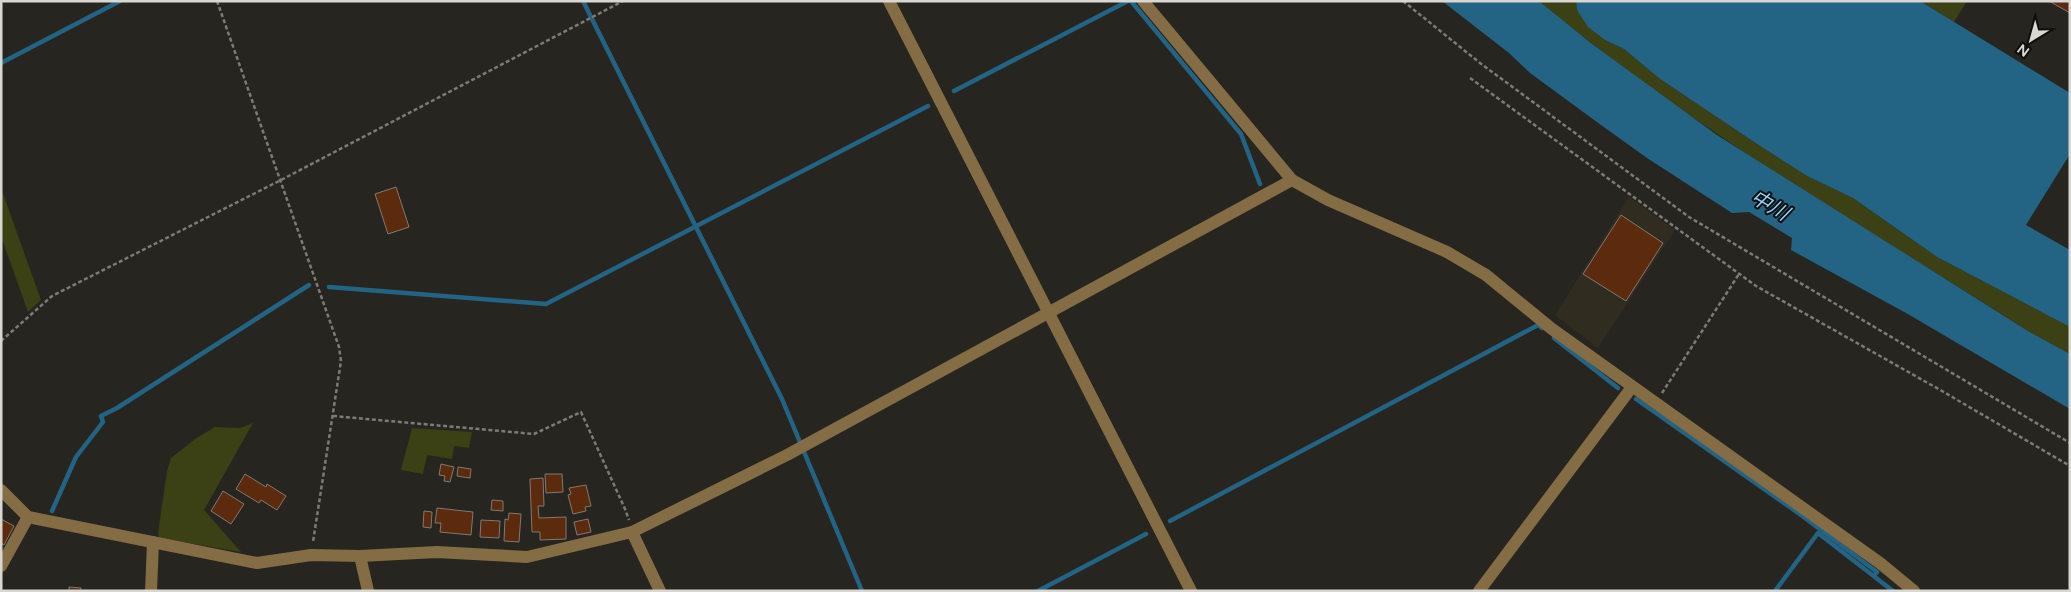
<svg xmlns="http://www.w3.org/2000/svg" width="2071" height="592" font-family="Figtree,'Noto Sans JP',sans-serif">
  <rect width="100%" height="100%" fill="#27251f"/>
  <polygon fill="#302c20" points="1629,197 1675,230 1598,348 1555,315"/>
  <g fill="#3b4015">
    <path d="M1539,1H1576L1577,10L1605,40L1624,49L1660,79L1757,144L1807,176L1853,198L1937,257L2070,327V354L2028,331C1863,225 1689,128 1539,1Z"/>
    <polygon points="1920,1 1967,1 1954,22"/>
    <polygon points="1,188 41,300 28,312 1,236"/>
    <polygon points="253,423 204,510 241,552 159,538 158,533 167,471 171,458 195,439 215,427 240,428"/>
    <polygon points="412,428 472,432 469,448 454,446 452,459 427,455 423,474 401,470"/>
  </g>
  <g fill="#236383">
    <polygon points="1442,1 1539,1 1592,44 1717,135 2028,331 2070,354 2070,409 1906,313 1791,250 1792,238 1749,212 1732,213 1647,158 1601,125 1530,73 1509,53"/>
    <polygon points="1576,1 1920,1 2070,93 2070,154 2026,225 2070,250 2070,327 1937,257 1853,198 1807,176 1757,144 1660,79 1624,49 1605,40 1588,27 1577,10"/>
  </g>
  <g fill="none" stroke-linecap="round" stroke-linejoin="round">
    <g stroke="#236383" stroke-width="4.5">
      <polyline points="583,1 782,399 862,591"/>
      <polyline points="1131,1 1241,134 1260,184"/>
      <polyline points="1,63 120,1"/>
      <polyline points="954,91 1128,1"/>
      <polyline points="329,287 546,304 928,106"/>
      <polyline points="1554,338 1618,388"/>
      <polyline points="1636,399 1801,515 1877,572 1874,576"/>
      <polyline points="52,511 76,457 103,422 101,416 117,408 309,285"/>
      <polyline points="1170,521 1538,325 1542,328"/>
      <polyline points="1038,591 1146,534"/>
      <polyline points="1775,591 1818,533 1893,591"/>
    </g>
  </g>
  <g fill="#5c2a0c" stroke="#817975">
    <polygon points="2049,1 2070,1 2070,13"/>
    <polygon points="396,187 409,227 388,234 375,194"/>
    <polygon points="1621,215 1663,243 1626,301 1583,274"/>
    <polygon points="441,464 454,467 450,482 444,481 445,476 439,475"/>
    <polygon points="458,467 471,469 470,478 457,476"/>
    <polygon points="245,474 266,487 267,484 286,496 277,510 261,500 259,503 236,489"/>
    <polygon points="545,474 562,474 563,492 546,493"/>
    <polygon points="543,478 544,506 538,506 539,518 566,517 566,539 540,540 540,532 532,532 530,479"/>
    <polygon points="586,485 591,506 585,507 586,511 573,514 568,495 571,494 569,488"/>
    <polygon points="223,491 244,504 231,524 211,511"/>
    <polygon points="492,500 503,501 503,511 491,510"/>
    <polygon points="437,508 473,512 471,535 440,532 441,523 435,523"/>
    <polygon points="424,511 432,512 431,528 423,527"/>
    <polygon points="509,513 521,514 519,542 504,541 505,519 508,520"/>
    <polygon points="1,519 14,526 4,545 1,543"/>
    <polygon points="588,519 591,532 577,535 574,522"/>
    <polygon points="481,520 500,521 499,538 480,537"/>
    <polygon points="69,587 81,588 81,591 69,591"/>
  </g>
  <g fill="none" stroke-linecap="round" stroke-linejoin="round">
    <g stroke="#7c7b75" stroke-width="2.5" stroke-dasharray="4 2.5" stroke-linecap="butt">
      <polyline points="217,1 339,347 341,361 313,542"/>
      <polyline points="1403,1 1480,63 1689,217 2070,443"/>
      <polyline points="1470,78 1756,286 1942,391 2070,466"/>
      <polyline points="1,341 52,296 281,180 623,1"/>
      <polyline points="1662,393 1739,274"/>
      <polyline points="333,416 534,434 581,412 625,509 629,520"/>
    </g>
    <g stroke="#846c44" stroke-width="12">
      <polyline points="889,1 1191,591"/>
      <polyline points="1143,1 1292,180 1328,200 1447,252 1486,275 1552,329 1880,563 1914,591"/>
      <polyline points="1,490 28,517 257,563 311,555 360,556 437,552 527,557 632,532 787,455 1292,180"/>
      <polyline points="632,532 660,591"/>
      <polyline points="360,556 368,591"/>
      <polyline points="1,566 28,517"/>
      <polyline points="151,591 153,542"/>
      <polyline points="1479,591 1632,387"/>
    </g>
  </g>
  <g text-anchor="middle" stroke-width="4" stroke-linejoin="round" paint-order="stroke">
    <g font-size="20" font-style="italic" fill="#8dd2fb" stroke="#0f0e0b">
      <text transform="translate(1770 205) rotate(30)" y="7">中川</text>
    </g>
  </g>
  <rect width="2071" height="592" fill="none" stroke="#d8d7d2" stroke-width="5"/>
  <g transform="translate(2031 40) rotate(217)" stroke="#0f0e0b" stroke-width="4" paint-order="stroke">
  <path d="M0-4L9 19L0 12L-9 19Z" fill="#d8d7d2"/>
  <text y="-8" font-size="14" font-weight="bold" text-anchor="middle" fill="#d8d7d2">N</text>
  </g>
</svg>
